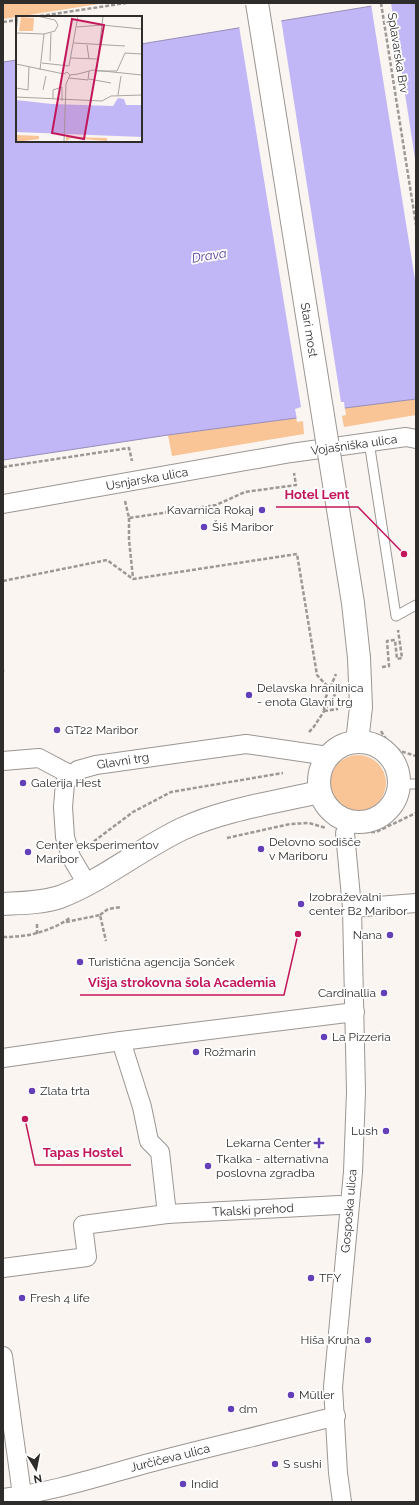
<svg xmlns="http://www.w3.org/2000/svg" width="419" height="1505" font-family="Raleway,sans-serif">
  <rect width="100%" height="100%" fill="#faf5f0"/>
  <g fill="#f9c496">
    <polygon points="3,3 105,3 3,19"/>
    <polygon points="416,399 416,415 344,427 342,416 346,415 345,408"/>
    <polygon points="296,418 297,422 303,421 304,434 172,456 168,435"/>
    <circle cx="358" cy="783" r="28"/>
  </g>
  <polygon fill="#c2b7f6" stroke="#968eb9" points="390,3 416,3 416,399 345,408 296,418 168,435 3,460 3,62 17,60 17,141 141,141 141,44"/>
  <g fill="#faf5f0">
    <polygon points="378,3 391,3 416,165 416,286 371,4"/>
    <polygon points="281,19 341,402 344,402 345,410 297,420 295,409 301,407 239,26"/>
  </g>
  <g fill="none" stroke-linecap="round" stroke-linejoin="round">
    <g stroke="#9b9692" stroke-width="11">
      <g id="lane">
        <polyline points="369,442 396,616 416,605"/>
        <polyline points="399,784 416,784"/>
      </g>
    </g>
    <g stroke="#9b9692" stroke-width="20">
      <g id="street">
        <polyline points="3,504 291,453 406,437 416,439"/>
        <polyline points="3,761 39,758 71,775"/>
        <polyline points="345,833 352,908"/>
        <polyline points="87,884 71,857 65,837 63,807 65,783 71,775 78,770 96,765 246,744 328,756"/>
        <polyline points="121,1041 142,1107 149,1141 160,1152 167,1214"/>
        <polyline points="3,1058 121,1041 355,1012"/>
        <polyline points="3,1268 87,1257 83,1225 167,1214 339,1205"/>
        <polyline points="3,1356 23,1502"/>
        <path d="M3,1498C54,1492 104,1475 153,1462C214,1446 275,1432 336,1416"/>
        <polyline points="342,1502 338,1473 333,1387 353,1172 356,1092 352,908 416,903"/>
      </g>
    </g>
    <g stroke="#9b9692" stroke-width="24">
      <g id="secondary">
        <circle cx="359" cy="782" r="40"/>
        <polyline points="357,742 361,707 359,658"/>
        <path d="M3,904C22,903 42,903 60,897C102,881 140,849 182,829C222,810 276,802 319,792"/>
      </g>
    </g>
    <g stroke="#9c9895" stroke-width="2.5" stroke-dasharray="4 2" stroke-linecap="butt">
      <polyline points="381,3 416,225"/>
      <polyline points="34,17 126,3"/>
      <polyline points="3,22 17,20"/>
      <polyline points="3,467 129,448 132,461"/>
      <polyline points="125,501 129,518 216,505 245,492 296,485 294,473"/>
      <polyline points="129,518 129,540 133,578"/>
      <polyline points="3,581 107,560 133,579 297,554 317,675 329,688"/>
      <polyline points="382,667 389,666 387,641 395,640 397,659 402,658 398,630"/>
      <polyline points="3,670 3,672"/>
      <polyline points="324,710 325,699 336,674"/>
      <polyline points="324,711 338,709"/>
      <path d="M381,731C391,749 397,750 416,756"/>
      <polyline points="309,732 313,728 338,690"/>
      <polyline points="365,832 376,832 416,813"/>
      <polyline points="227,838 290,824 309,823 326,828"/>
      <polyline points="89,845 133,812 171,792 283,773"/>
      <polyline points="100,915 108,909 121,907"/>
      <polyline points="66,922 100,915 106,941"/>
      <polyline points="37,934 37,924"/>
      <path d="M3,937C28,937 49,932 70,918"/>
    </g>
    <use href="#lane" stroke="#fff" stroke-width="9"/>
    <use href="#street" stroke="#fff" stroke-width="18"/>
    <use href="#secondary" stroke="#fff" stroke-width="22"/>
    <g stroke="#9b9692" stroke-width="24" stroke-linecap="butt">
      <polyline id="secondary-bridge" points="257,3 353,603 359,658"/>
    </g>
    <use href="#secondary-bridge" stroke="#fff" stroke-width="22"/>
  </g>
  <g fill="#6440b8" stroke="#fff" stroke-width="1.5">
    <circle cx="262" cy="510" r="4"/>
    <circle cx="204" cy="527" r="4"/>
    <circle cx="249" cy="695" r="4"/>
    <circle cx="57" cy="730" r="4"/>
    <circle cx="23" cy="783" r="4"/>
    <circle cx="261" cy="849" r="4"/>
    <circle cx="28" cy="852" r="4"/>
    <circle cx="301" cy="904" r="4"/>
    <circle cx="390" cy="935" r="4"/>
    <circle cx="80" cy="962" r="4"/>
    <circle cx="384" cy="993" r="4"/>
    <circle cx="324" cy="1037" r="4"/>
    <circle cx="196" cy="1052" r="4"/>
    <circle cx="32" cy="1091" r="4"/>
    <circle cx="386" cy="1131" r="4"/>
    <path d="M317 1137h4v4h4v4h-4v4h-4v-4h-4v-4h4z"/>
    <circle cx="208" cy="1166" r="4"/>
    <circle cx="311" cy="1278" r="4"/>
    <circle cx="22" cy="1298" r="4"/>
    <circle cx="368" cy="1340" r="4"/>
    <circle cx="291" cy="1395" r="4"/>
    <circle cx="231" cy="1409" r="4"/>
    <circle cx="275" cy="1464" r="4"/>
    <circle cx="183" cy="1484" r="4"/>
  </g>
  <g text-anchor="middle" stroke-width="3.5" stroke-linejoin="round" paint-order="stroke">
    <g font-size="12" fill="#2f2d2b" stroke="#fff">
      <text transform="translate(398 53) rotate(81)" y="4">Splavarska Brv</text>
      <text transform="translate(309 330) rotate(81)" y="4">Stari most</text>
      <text transform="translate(354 445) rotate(-8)" y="4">Vojašniška ulica</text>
      <text transform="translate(147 479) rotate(-10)" y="4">Usnjarska ulica</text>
      <text transform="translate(123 761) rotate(-9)" y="4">Glavni trg</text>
      <text transform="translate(253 1210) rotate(-3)" y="4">Tkalski prehod</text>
      <text transform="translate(349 1211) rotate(-85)" y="4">Gosposka ulica</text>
      <text transform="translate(170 1458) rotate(-14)" y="4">Jurčičeva ulica</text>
    </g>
    <g font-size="12" fill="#2f2d2b" stroke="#fff" text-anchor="start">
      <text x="254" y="514" text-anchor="end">Kavarnica Rokaj</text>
      <text x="212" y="531">Šiš Maribor</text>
      <text x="257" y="692">Delavska hranilnica<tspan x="257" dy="14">- enota Glavni trg</tspan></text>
      <text x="65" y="734">GT22 Maribor</text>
      <text x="31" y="787">Galerija Hest</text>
      <text x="269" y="846">Delovno sodišče<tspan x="269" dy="14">v Mariboru</tspan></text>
      <text x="36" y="849">Center eksperimentov<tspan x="36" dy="14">Maribor</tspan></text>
      <text x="309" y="901">Izobraževalni<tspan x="309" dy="14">center B2 Maribor</tspan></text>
      <text x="382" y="939" text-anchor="end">Nana</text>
      <text x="88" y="966">Turistična agencija Sonček</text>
      <text x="376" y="997" text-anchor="end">Cardinallia</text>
      <text x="332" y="1041">La Pizzeria</text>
      <text x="204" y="1056">Rožmarin</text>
      <text x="40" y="1095">Zlata trta</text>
      <text x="378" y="1135" text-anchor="end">Lush</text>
      <text x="311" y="1147" text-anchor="end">Lekarna Center</text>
      <text x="216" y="1163">Tkalka - alternativna<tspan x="216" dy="14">poslovna zgradba</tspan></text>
      <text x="319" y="1282">TFY</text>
      <text x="30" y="1302">Fresh 4 life</text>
      <text x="360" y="1344" text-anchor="end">Hiša Kruha</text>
      <text x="299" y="1399">Müller</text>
      <text x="239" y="1413">dm</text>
      <text x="283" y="1468">S sushi</text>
      <text x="191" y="1488">Indid</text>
    </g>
    <g font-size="13" font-style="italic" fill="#573f99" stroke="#fff">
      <text transform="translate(209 255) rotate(-9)" y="5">Drava</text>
    </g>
  </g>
  <g transform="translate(16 16)">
    <rect width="126" height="126" fill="#faf5f0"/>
    <path d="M5,1L18,2L17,15H3ZM0,119L23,120V123L0,126ZM50,121L91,122V125L55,122L50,125Z" fill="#f9c496"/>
    <path d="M102,82L108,83L110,89H126V121L0,116V84L36,88L97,90Z" fill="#c2b7f6"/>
    <path fill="none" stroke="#a9a5a1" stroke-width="1" d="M61,11L86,9L126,13M0,17L28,18L39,15L42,9L39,4L21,0M0,17L2,0M58,27L109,30M71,29L73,43M55,42L82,43M34,45L35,17M26,47L53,50L62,0M0,48L48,58M81,52L87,0M24,54L28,18M81,55H101L109,37L126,38M48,58L51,56L54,59L62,58L77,54L126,59M53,62L72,64L73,55M73,63L95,67M0,72L12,74L13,51M27,74L30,60M102,79L105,60M0,81L86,85L95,80L126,79M37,83V74L46,71V85M28,126H48M48,126L50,68L54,59"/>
    <path fill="#c2185b" fill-opacity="0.15" stroke="#c2185b" stroke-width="2" d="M56,3L88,9L68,123L36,117Z"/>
    <rect width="126" height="126" fill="none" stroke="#2f2d2b" stroke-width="2"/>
  </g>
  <path fill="none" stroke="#c2185b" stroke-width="1.5" d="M404 554L358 507H276M298 934L284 995H80M25 1119L35 1165H131"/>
  <g fill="#c2185b" stroke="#fff" stroke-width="1.5">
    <circle cx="404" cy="554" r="4"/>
    <circle cx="298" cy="934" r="4"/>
    <circle cx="25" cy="1119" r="4"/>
  </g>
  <g font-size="13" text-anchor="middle" font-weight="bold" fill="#c2185b" stroke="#fff" stroke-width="3.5" stroke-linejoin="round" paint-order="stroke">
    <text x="317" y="499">Hotel Lent</text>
    <text x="182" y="987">Višja strokovna šola Academia</text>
    <text x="83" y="1157">Tapas Hostel</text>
  </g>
  <rect width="419" height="1505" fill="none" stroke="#2f2d2b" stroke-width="8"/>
  <g transform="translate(36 1469) rotate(170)" stroke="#ffffff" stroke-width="3" paint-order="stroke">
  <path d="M0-3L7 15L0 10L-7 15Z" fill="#2f2d2b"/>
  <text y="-6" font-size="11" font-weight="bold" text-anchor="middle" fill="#2f2d2b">N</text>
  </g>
</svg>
